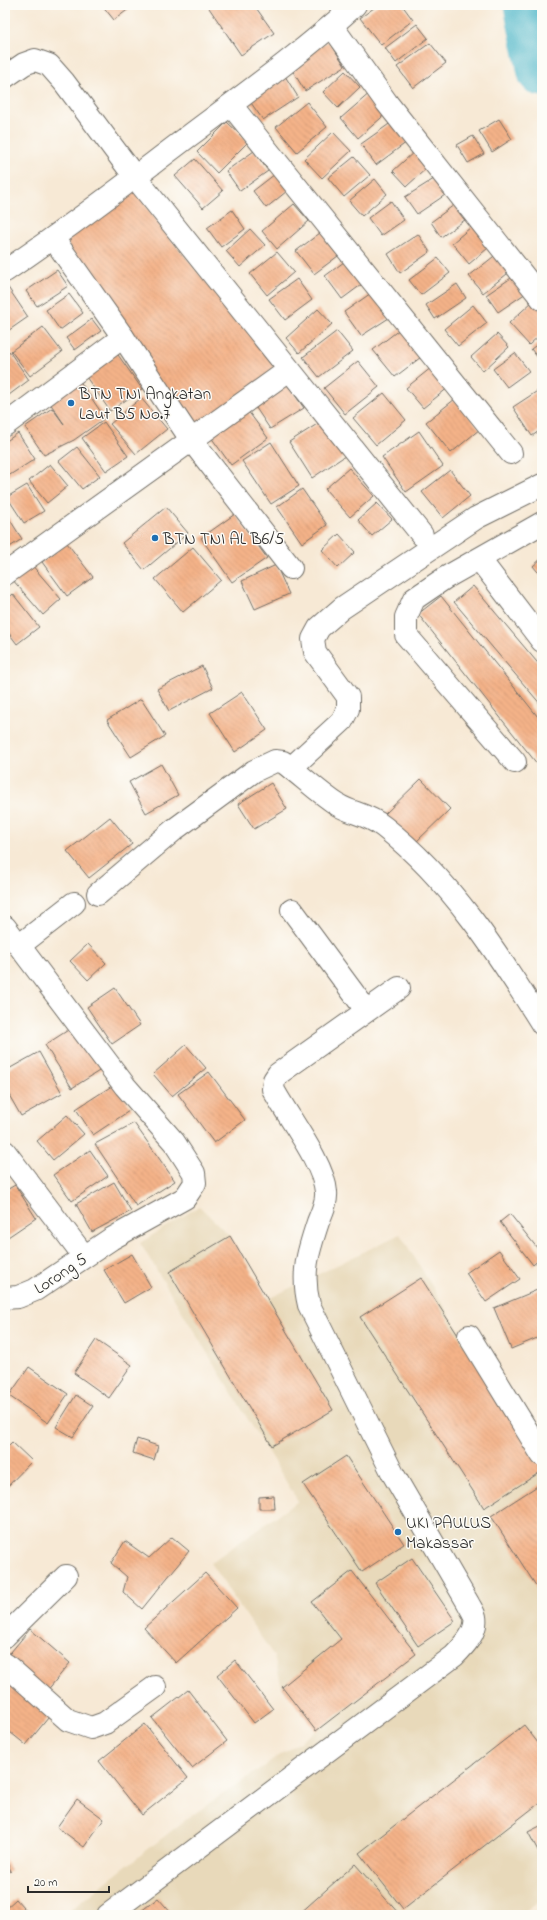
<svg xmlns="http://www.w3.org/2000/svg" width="547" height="1920" font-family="'Indie Flower',sans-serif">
  <defs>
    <pattern id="building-back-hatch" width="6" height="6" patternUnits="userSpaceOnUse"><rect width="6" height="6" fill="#f4b288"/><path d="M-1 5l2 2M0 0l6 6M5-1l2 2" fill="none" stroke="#d19976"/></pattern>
  </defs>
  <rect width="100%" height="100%" fill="#fdfcf7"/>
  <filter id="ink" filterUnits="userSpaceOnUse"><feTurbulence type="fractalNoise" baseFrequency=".025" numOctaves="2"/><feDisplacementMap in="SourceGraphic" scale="8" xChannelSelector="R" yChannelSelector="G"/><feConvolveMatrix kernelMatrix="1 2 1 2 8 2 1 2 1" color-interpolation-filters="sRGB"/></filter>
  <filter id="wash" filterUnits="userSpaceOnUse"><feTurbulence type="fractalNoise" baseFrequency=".012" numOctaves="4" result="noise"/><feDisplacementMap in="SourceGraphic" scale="16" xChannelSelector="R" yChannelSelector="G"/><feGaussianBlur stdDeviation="0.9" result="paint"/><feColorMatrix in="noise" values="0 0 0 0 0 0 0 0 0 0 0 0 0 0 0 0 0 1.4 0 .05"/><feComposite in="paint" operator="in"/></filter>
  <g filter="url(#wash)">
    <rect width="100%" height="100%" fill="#f7e9d5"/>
    <polygon fill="#e8d9ba" points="199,1206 230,1236 268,1299 400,1234 542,1466 542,1899 519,1915 64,1915 188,1818 316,1731 282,1687 274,1656 210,1563 298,1501 140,1243"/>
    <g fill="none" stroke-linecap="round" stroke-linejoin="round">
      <polyline stroke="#4bb5c8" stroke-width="49" points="528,5 542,72"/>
    </g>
    <g id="blocks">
      <g fill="url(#building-back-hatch)">
        <polygon points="102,5 134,5 114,20"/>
        <polygon points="207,5 254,5 274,33 241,55"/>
        <polygon points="378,5 402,5 413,20 381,45 360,18"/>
        <polygon points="417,24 428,38 396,63 385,48"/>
        <polygon points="329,41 345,66 305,91 289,65"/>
        <polygon points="430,43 446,63 413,88 397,67"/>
        <polygon points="345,71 360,87 338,108 323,92"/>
        <polygon points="285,76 298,97 263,120 249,100"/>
        <polygon points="371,92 388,112 358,138 341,118"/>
        <polygon points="307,102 327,127 297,152 276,127"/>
        <polygon points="499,119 512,139 492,152 479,131"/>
        <polygon points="227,122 248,142 217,173 197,152"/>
        <polygon points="392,122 407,142 376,165 361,144"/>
        <polygon points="333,132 351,151 322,178 304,159"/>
        <polygon points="473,136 484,154 468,163 457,145"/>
        <polygon points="254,151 268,171 240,191 226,171"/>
        <polygon points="415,151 429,166 407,186 393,171"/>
        <polygon points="354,157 370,175 344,197 328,178"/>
        <polygon points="195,159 223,191 203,208 175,176"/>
        <polygon points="279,171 292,187 266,208 253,191"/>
        <polygon points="437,177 448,193 417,214 405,197"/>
        <polygon points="375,179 387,194 362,216 349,201"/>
        <polygon points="134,189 168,236 279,368 195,439 63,239"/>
        <polygon points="391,201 404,220 381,236 368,218"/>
        <polygon points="458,202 469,217 441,237 431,222"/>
        <polygon points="294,204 309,221 277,249 262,231"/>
        <polygon points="232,210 245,229 221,247 207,228"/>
        <polygon points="477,222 494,243 469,264 452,243"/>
        <polygon points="250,229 265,245 240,267 226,251"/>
        <polygon points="324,230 342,253 314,274 296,251"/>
        <polygon points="418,234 430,252 400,273 388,254"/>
        <polygon points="277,252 294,272 267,295 250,274"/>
        <polygon points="498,253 512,270 483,293 469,276"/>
        <polygon points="438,258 450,273 421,295 409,280"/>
        <polygon points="348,259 365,282 342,299 325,276"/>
        <polygon points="57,270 68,286 37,306 26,291"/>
        <polygon points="514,276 526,293 498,312 486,295"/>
        <polygon points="297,279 312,300 285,320 269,299"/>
        <polygon points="457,284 466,298 435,319 426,305"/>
        <polygon points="7,286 28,317 5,333 5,287"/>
        <polygon points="374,291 392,316 361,336 344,312"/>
        <polygon points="69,294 83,313 60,330 46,310"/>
        <polygon points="533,301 542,311 542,333 529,345 509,323"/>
        <polygon points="473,305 487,323 458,346 444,329"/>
        <polygon points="318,309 332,324 299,353 286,338"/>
        <polygon points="92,319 101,331 75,350 66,338"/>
        <polygon points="404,326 425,354 395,377 373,350"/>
        <polygon points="43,327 62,352 30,376 11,351"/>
        <polygon points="337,331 353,351 319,377 303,357"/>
        <polygon points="497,334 509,347 483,371 471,357"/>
        <polygon points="542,341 542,363 531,349"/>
        <polygon points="9,351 29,380 5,398 5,354"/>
        <polygon points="116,352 142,389 110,411 84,374"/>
        <polygon points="515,353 529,371 507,387 493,369"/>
        <polygon points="358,361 379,387 345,414 324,388"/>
        <polygon points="432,367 449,387 423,408 406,388"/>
        <polygon points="77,377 105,418 74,440 44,455 25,427 52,408 64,424 48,400"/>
        <polygon points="285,381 304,408 270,429 252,402"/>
        <polygon points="542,388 542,429 532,436 513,407"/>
        <polygon points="384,393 406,420 376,445 353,418"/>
        <polygon points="141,398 167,429 136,454 110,424"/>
        <polygon points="455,399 480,429 451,453 426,422"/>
        <polygon points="245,407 268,438 231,465 208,433"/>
        <polygon points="322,421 345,456 312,478 289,442"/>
        <polygon points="104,422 128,456 106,471 82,438"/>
        <polygon points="419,431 443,466 406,492 382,457"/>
        <polygon points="18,433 35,459 5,478 5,442"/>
        <polygon points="271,442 299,486 271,504 242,461"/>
        <polygon points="77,447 100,476 82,489 59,461"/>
        <polygon points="50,464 68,486 47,503 29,481"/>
        <polygon points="349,468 374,496 350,517 325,489"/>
        <polygon points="450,470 470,496 443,518 422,492"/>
        <polygon points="27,485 44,511 24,523 7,497"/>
        <polygon points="302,489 327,525 302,543 277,507"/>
        <polygon points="377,503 392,519 372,536 358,520"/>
        <polygon points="166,507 188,533 144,570 122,543"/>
        <polygon points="5,512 22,539 5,550"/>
        <polygon points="235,514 267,558 232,582 201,538"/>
        <polygon points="339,534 355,552 338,568 322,550"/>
        <polygon points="67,543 93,577 67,596 42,562"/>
        <polygon points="193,547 221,580 183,612 155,579"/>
        <polygon points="542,558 542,577 533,566"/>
        <polygon points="31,564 61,599 43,615 12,579"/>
        <polygon points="276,565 289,594 255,609 242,581"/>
        <polygon points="473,586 542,668 542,706 454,602"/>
        <polygon points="13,594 39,627 17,644 5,628 5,601"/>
        <polygon points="441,596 542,722 542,770 418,614"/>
        <polygon points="202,666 213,688 169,711 157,689"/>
        <polygon points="242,692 267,730 235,752 210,713"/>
        <polygon points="141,699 165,736 131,757 107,720"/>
        <polygon points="161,764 178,795 146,813 129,782"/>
        <polygon points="421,779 450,809 414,844 385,814"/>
        <polygon points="271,783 287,809 254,829 238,804"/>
        <polygon points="110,817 132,844 89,878 67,851"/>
        <polygon points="88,944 106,963 88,980 70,961"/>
        <polygon points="115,988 140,1025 112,1044 87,1007"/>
        <polygon points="76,1025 104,1068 72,1088 45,1045"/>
        <polygon points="186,1045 206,1068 172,1096 153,1074"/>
        <polygon points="39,1052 62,1093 21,1116 5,1088 5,1071"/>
        <polygon points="209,1072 245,1120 214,1143 178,1094"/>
        <polygon points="115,1084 132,1109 93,1135 76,1109"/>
        <polygon points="67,1115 84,1134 53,1160 37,1141"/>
        <polygon points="134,1123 175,1181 136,1206 95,1144"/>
        <polygon points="90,1150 108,1176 72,1201 53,1175"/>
        <polygon points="114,1182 131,1211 92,1232 76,1204"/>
        <polygon points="15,1185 36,1218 5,1239 5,1191"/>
        <polygon points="510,1214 542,1254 542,1257 533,1265 500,1222"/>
        <polygon points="230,1236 333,1410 272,1446 169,1272"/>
        <polygon points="499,1250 520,1279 486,1302 466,1273"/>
        <polygon points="132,1254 151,1287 124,1303 104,1270"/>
        <polygon points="421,1278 542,1465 542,1471 484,1508 360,1317"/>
        <polygon points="542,1288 542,1336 511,1349 494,1308"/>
        <polygon points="96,1340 132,1365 109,1398 74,1373"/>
        <polygon points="29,1367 68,1394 48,1423 9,1396"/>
        <polygon points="76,1395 93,1406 73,1437 56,1427"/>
        <polygon points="137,1439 158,1446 154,1460 133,1453"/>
        <polygon points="12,1442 32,1461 5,1489 5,1449"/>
        <polygon points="346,1456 404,1544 362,1572 303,1484"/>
        <polygon points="542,1483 542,1595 491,1516"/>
        <polygon points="274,1496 275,1509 259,1509 259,1497"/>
        <polygon points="172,1537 189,1551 142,1609 123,1592 127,1577 111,1563 125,1541 149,1558"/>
        <polygon points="412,1558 455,1621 418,1646 375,1583"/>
        <polygon points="352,1571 416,1654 316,1731 282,1687 341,1639 312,1602"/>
        <polygon points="205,1573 237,1608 176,1663 144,1628"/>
        <polygon points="30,1629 70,1663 46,1692 6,1658"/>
        <polygon points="235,1660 273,1709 254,1723 217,1675"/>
        <polygon points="5,1673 53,1712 26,1745 5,1728"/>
        <polygon points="188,1690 227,1741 192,1768 152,1718"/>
        <polygon points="145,1724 188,1778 142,1815 99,1761"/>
        <polygon points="524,1725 542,1748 542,1801 403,1909 359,1853"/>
        <polygon points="77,1799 104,1819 84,1847 57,1827"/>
        <polygon points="542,1825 542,1858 528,1832"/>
        <polygon points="5,1859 11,1871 5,1874"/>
        <polygon points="355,1864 400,1915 298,1915"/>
        <polygon points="158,1898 173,1915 136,1915"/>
        <polygon points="16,1899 30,1915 5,1915 5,1909"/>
      </g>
    </g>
  </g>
  <g filter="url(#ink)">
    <use href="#blocks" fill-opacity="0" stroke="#726e66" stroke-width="1"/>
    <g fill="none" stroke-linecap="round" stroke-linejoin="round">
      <g stroke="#726e66" stroke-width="24">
        <g id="minor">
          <polyline points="332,26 387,103 542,299"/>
          <polyline points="5,77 24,64 35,60 49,65 64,82 135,177 422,535"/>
          <polyline points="231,105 511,453"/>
          <polyline points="53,238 123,337 192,441 291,568"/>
          <path d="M5,271C68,229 128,182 189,136C245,94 303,52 355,5"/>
          <polyline points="5,425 123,337"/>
          <polyline points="480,560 542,641"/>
          <polyline points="5,574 289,370"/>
          <polyline points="515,762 406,635 406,617 414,599 445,578 542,523"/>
          <polyline points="291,768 342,721 348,709 348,697 315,652 313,639 319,628 342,608 476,518 542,485"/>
          <path d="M98,894L175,829L254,771L275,761L283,762C302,776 318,792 338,805C353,814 368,814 384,827C450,879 498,953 542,1024"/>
          <polyline points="292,910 366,1010"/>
          <polyline points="5,927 125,1086 174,1142 194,1173 195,1183 185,1198 111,1239 35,1290 18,1297 5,1298"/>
          <polyline points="20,945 74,903"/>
          <polyline points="5,1152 84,1256"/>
          <polyline points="469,1336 542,1455"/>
          <polyline points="5,1636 66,1576"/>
          <polyline points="5,1664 68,1720 91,1728 105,1723 155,1687"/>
          <path d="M108,1915L454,1656C463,1647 478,1632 475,1617C474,1613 470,1607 468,1603L393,1474L309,1305C301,1273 308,1252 318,1222C322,1212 327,1202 326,1192C324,1163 287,1116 273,1089L274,1080L278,1074L399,988"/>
        </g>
      </g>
      <use href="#minor" stroke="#fff" stroke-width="22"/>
    </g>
  </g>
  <g fill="#1f6fb2" stroke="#fdfcf7" stroke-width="1.5">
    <circle cx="71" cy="403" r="4"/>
    <circle cx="155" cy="538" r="4"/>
    <circle cx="398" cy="1532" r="4"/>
  </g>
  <g text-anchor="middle" stroke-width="3" stroke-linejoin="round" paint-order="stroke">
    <g font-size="17" fill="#2b2b2b" stroke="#fdfcf7" text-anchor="start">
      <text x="79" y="399">BTN TNI Angkatan<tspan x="79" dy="20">Laut B5 No.7</tspan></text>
      <text x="163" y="544">BTN TNI AL B6/5</text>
      <text x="406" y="1528">UKI PAULUS<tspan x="406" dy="20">Makassar</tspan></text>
    </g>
    <g font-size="17" fill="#2b2b2b" stroke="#fdfcf7">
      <text transform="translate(60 1273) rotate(-34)" y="6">Lorong 5</text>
    </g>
  </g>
  <rect width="547" height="1920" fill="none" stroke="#fdfcf7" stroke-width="20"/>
  <path d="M28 1886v6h81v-6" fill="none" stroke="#2b2b2b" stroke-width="2"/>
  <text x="34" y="1886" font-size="12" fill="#2b2b2b" stroke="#fdfcf7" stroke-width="3" paint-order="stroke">20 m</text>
</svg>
